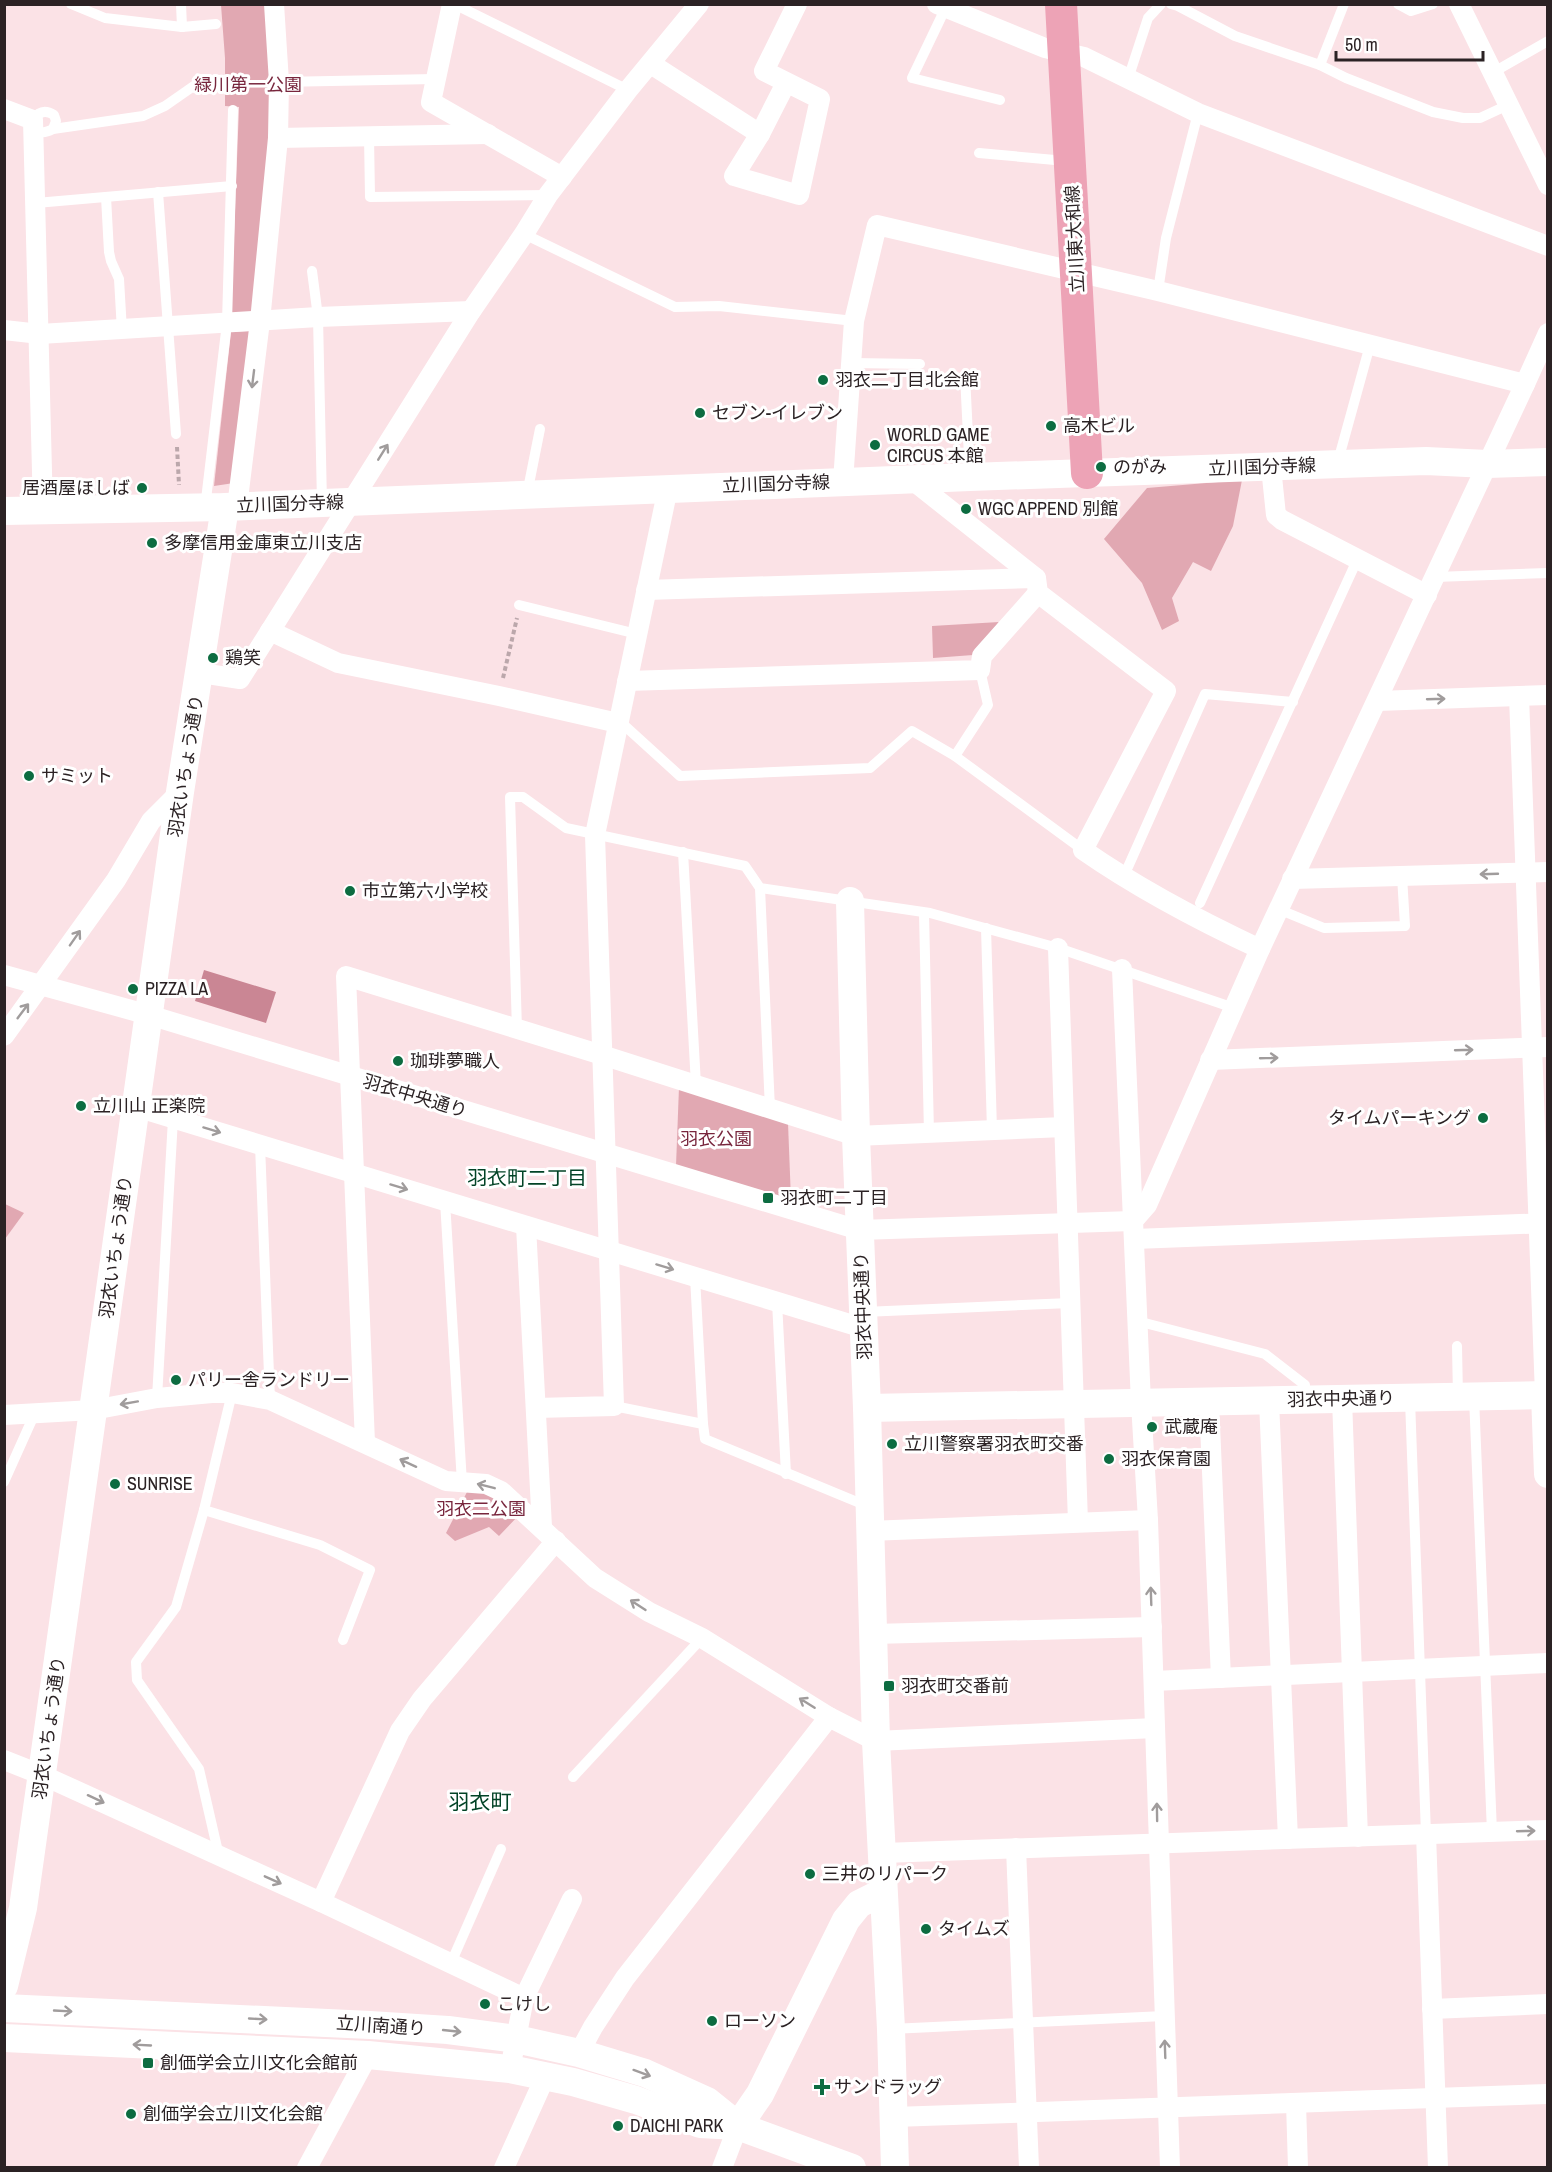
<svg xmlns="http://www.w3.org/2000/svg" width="1552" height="2172" font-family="'Archivo Narrow','Noto Sans JP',sans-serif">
  <rect width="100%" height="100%" fill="#fbe2e6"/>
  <g fill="#e1a8b2">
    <polygon points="221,5 267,5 273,132 254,315 231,315 239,107 225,106 225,58"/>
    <polygon points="250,331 234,483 214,486 231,332"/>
    <polygon points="1242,480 1233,526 1211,571 1193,562 1172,598 1179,621 1162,630 1142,583 1104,539 1147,488"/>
    <polygon points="999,622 973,655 933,658 932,626"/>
    <polygon points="679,1087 788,1123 791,1200 676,1166"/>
    <polygon points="5,1204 24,1213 5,1239"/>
    <polygon points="480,1487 520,1514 499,1536 489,1527 455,1541 446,1533 468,1490"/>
  </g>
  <polygon fill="#ca8694" points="204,970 276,992 266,1023 195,1001"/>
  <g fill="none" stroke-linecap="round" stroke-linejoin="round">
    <g stroke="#bba7ab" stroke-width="4" stroke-dasharray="4.5 3" stroke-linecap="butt">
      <polyline points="177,447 179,485"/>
      <polyline points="503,678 517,618"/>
    </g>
    <g stroke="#fff" stroke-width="10">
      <polyline points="71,4 105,18 182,27 216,24"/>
      <polyline points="181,4 182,27"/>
      <polyline points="454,4 628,90"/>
      <polyline points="1171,4 1178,6 1235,36 1320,65 1346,78 1433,112 1463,118 1480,118 1508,105"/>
      <polyline points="1398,4 1411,11 1433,4"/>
      <polyline points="947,5 912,78 1000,100"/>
      <polyline points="1320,65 1344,4"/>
      <polyline points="1492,73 1548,41"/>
      <polyline points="1128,79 1148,18 1161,4"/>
      <polyline points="279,82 435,79"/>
      <path d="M33,120C39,111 46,110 54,115L56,121L53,129"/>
      <path d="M34,128C41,134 45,133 53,129L143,116L165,106L198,83"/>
      <polyline points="369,136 370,197 548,195"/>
      <polyline points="979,153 1066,161"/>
      <polyline points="158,192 176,434"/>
      <polyline points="106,197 109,252 111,261 119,279 122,331"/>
      <polyline points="36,203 232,186"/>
      <polyline points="524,234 675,307 719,306 854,321"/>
      <polyline points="312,271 318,317 322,503"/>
      <polyline points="1158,291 1166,238 1198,113"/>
      <polyline points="852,363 920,364"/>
      <polyline points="965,375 970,477"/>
      <polyline points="1338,461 1370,345"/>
      <polyline points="527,494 540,429"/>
      <polyline points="205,508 227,323 233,110"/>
      <polyline points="1435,577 1548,573"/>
      <polyline points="519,605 637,634"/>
      <polyline points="618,723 625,726 680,776 870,768 912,731 955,756 988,705 980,670"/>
      <polyline points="955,756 1083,850"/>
      <polyline points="683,852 696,1085"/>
      <polyline points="1128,867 1205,694 1293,702"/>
      <polyline points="760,888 770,1109"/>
      <polyline points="1200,903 1358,558"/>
      <polyline points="1278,909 1324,928 1405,926 1402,876"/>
      <polyline points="924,913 929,1133"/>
      <polyline points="986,928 992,1130"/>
      <polyline points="517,1030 510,797 523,797 566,828 745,866 760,888 930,913 1058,948 1234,1008"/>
      <polyline points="260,1145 270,1400"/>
      <polyline points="445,1201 462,1483"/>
      <polyline points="695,1277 703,1424"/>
      <polyline points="777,1302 786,1474"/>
      <polyline points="864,1312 1070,1303"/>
      <polyline points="1137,1321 1265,1354 1305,1385 1305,1397"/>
      <polyline points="1457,1346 1458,1397"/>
      <polyline points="1474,1397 1492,1832"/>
      <polyline points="157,1398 173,1119"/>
      <polyline points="1410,1400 1426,1834"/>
      <polyline points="614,1406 703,1424 705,1439 867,1506"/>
      <polyline points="4,1482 35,1413"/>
      <polyline points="204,1510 320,1545 370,1570 343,1640"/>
      <polyline points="573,1777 702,1638"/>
      <polyline points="219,1856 199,1769 137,1680 136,1662 176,1607 204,1510 232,1393"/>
      <polyline points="451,1963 501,1849"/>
      <polyline points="891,2029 1164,2016"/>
    </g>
    <g stroke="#fff" stroke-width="20">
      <polyline points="452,4 431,102 562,177"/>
      <polyline points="937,4 1045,48 1084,57 1198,113 1548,246"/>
      <polyline points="1459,4 1548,185"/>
      <polyline points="651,64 760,134"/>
      <polyline points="786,83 760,134 734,176 799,195 820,99 764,71 797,4"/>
      <polyline points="4,109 33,120 43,511"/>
      <polyline points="278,138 488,134"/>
      <polyline points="4,330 40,334 318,317 471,311"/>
      <polyline points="1271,467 1276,515 1282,520 1427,595"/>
      <path d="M911,479L1036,578L1038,593L1166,691L1083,850C1139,889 1198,920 1260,949"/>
      <polyline points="843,482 854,321 877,225 1158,291 1525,384"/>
      <polyline points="237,507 260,321 278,138 279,82 274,4"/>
      <polyline points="646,590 1036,578"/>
      <polyline points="270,631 338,663 499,696 618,723"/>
      <polyline points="201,673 240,679 471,311 524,234 548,195 628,90 699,4"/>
      <polyline points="627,681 980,670 982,656 1038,593"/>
      <polyline points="1519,696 1545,1395"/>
      <polyline points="1377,701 1548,695"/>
      <polyline points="1292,879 1548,872"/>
      <polyline points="1058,948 1078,1522"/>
      <polyline points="1122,969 1141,1403 1148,1520 1170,2168"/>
      <polyline points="4,975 149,1015 859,1230 1133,1221 1147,1205 1260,949 1525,384 1548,333"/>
      <polyline points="4,1036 116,880 151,821 180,792"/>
      <polyline points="1210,1060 1548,1047"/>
      <polyline points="136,1107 863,1328"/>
      <polyline points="526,1226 542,1527"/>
      <polyline points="1134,1239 1548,1223"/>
      <polyline points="1342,1399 1358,1837"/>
      <polyline points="1269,1401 1288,1839"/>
      <polyline points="1209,1402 1221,1678"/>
      <polyline points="536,1408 614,1406 595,835 668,488"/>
      <polyline points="4,1415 93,1410 157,1398 212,1393 232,1393 270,1400 446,1481 486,1484 501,1491 595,1578 649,1612 702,1638 829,1717 876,1741 1155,1728"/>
      <polyline points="365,1443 346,976 602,1055 856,1136 1064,1127"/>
      <polyline points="869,1531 1148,1520"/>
      <polyline points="873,1634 1152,1627"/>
      <polyline points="1154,1681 1548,1663"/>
      <polyline points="4,1760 42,1775 321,1902 524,1998"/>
      <polyline points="1426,1834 1438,2168"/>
      <polyline points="1016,1848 1029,2168"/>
      <polyline points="883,1853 1548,1830"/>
      <polyline points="321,1902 400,1731 422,1699 556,1541"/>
      <polyline points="1432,2009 1548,2004"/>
      <polyline points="579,2053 593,2027 625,1978 829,1717"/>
      <polyline points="510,2069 524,1998 572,1899"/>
      <polyline points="1296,2103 1298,2168"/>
      <polyline points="894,2117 1548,2094"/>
      <polyline points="307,2168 368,2055"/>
      <polyline points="504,2168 546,2075"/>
      <polyline points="722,2168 738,2126"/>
    </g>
    <g stroke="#fff" stroke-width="28">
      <polyline points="4,511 225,507 970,477 1426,461 1487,464 1548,462"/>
      <polyline points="850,901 856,1136 867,1408 876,1741 891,2029 895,2168"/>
      <polyline points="1545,1395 1548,1474"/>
      <polyline points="867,1408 1548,1395"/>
      <polyline points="4,1986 23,1908 180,792 225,507"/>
      <polyline points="4,2008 370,2025 448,2030 516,2039 579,2053 645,2073 707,2101 738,2126"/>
      <polyline points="4,2038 368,2055 510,2069 573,2082 636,2100 700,2124 738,2126 852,2168"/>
      <polyline points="738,2126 760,2094 846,1920 859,1904 883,1892"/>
    </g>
    <polyline stroke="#eda3b6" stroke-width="32" points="1061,4 1087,473"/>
  </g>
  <defs><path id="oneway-shaft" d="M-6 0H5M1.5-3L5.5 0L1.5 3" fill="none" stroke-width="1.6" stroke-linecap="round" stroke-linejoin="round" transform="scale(1.5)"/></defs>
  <g stroke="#a09c9c">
    <use href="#oneway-shaft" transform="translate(253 379) rotate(97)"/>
    <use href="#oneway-shaft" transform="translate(383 452) rotate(-58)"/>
    <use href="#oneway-shaft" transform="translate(1436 699) rotate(-2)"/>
    <use href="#oneway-shaft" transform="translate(1489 874) rotate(178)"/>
    <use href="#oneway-shaft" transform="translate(75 938) rotate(-55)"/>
    <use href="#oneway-shaft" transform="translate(23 1011) rotate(-53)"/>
    <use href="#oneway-shaft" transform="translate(1464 1050) rotate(-2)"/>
    <use href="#oneway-shaft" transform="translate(1269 1058) rotate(-2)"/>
    <use href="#oneway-shaft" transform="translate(212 1130) rotate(17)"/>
    <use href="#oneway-shaft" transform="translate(399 1187) rotate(17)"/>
    <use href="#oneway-shaft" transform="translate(665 1267) rotate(17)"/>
    <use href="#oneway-shaft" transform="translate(129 1403) rotate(170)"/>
    <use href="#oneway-shaft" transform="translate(408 1463) rotate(-155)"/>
    <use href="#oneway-shaft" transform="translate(486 1486) rotate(-166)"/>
    <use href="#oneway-shaft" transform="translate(1151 1596) rotate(-92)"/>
    <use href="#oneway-shaft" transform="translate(638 1605) rotate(-147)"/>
    <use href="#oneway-shaft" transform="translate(807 1703) rotate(-148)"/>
    <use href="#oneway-shaft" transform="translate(96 1799) rotate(25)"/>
    <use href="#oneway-shaft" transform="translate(1157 1812) rotate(-91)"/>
    <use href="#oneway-shaft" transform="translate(1526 1831) rotate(-2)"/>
    <use href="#oneway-shaft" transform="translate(273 1880) rotate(24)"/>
    <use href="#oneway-shaft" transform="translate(63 2011) rotate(3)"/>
    <use href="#oneway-shaft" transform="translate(258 2019) rotate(3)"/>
    <use href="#oneway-shaft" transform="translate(452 2031) rotate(6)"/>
    <use href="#oneway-shaft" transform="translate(142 2045) rotate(-177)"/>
    <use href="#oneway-shaft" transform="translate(1165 2049) rotate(-92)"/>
    <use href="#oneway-shaft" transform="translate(642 2073) rotate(20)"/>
  </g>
  <g fill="#0d6c41" stroke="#fff" stroke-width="2">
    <circle cx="823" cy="380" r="6"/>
    <circle cx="700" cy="413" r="6"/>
    <circle cx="1051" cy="426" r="6"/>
    <circle cx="875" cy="445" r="6"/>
    <circle cx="1101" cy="467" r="6"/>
    <circle cx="142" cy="488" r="6"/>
    <circle cx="966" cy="509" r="6"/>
    <circle cx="152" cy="543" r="6"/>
    <circle cx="213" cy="658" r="6"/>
    <circle cx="29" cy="776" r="6"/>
    <circle cx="350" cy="891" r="6"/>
    <circle cx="133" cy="989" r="6"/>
    <circle cx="398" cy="1061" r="6"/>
    <circle cx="81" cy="1106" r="6"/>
    <circle cx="1483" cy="1118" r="6"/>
    <rect x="762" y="1192" width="12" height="12" rx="3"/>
    <circle cx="176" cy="1380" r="6"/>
    <circle cx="1152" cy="1427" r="6"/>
    <circle cx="892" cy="1444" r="6"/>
    <circle cx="1109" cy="1459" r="6"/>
    <circle cx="115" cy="1484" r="6"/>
    <rect x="883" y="1680" width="12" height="12" rx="3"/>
    <circle cx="810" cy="1874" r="6"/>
    <circle cx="926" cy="1929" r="6"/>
    <circle cx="485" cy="2004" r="6"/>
    <circle cx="712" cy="2021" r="6"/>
    <rect x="142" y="2057" width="12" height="12" rx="3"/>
    <path d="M819 2078h6v6h6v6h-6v6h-6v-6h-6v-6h6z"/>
    <circle cx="131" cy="2114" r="6"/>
    <circle cx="618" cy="2126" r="6"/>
  </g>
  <g text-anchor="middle" stroke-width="6" stroke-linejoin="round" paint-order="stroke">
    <g font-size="18" fill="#78263d" stroke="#fff">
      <text x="248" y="91">緑川第一公園</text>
      <text x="716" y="1145">羽衣公園</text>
      <text x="481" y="1515">羽衣二公園</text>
    </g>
    <g font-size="18" fill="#2b2224" stroke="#fff">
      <text transform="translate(1075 239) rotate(-93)" y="6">立川東大和線</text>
      <text transform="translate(1262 467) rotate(-2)" y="6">立川国分寺線</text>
      <text transform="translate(776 484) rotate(-2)" y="6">立川国分寺線</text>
      <text transform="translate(290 504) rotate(-2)" y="6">立川国分寺線</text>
      <text transform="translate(186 766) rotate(-81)" y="6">羽衣いちょう通り</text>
      <text transform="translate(415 1096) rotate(17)" y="6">羽衣中央通り</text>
      <text transform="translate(116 1247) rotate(-82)" y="6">羽衣いちょう通り</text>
      <text transform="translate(863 1306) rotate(-92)" y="6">羽衣中央通り</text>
      <text transform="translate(1341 1399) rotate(-1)" y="6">羽衣中央通り</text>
      <text transform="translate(49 1728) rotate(-82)" y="6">羽衣いちょう通り</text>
      <text transform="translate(381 2026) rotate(4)" y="6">立川南通り</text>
    </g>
    <g font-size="18" fill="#2b2224" stroke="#fff" text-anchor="start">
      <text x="835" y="386">羽衣二丁目北会館</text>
      <text x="712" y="419">セブン-イレブン</text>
      <text x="1063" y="432">高木ビル</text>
      <text x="887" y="441">WORLD GAME<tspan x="887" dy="21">CIRCUS 本館</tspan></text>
      <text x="1113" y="473">のがみ</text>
      <text x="130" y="494" text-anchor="end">居酒屋ほしば</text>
      <text x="978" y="515">WGC APPEND 別館</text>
      <text x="164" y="549">多摩信用金庫東立川支店</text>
      <text x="225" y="664">鶏笑</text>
      <text x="41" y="782">サミット</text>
      <text x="362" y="897">市立第六小学校</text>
      <text x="145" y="995">PIZZA LA</text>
      <text x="410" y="1067">珈琲夢職人</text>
      <text x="93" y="1112">立川山 正楽院</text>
      <text x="1471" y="1124" text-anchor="end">タイムパーキング</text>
      <text x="780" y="1204">羽衣町二丁目</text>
      <text x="188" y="1386">パリー舎ランドリー</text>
      <text x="1164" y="1433">武蔵庵</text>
      <text x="904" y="1450">立川警察署羽衣町交番</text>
      <text x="1121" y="1465">羽衣保育園</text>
      <text x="127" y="1490">SUNRISE</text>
      <text x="901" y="1692">羽衣町交番前</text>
      <text x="822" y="1880">三井のリパーク</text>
      <text x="938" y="1935">タイムズ</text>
      <text x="497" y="2010">こけし</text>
      <text x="724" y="2027">ローソン</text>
      <text x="160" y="2069">創価学会立川文化会館前</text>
      <text x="834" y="2093">サンドラッグ</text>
      <text x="143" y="2120">創価学会立川文化会館</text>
      <text x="630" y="2132">DAICHI PARK</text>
    </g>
    <g font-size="20" fill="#024326" stroke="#fff">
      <text x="527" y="1185">羽衣町二丁目</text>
    </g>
    <g font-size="21" fill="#024326" stroke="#fff">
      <text x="480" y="1809">羽衣町</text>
    </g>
  </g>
  <rect width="1552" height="2172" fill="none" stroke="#2b2224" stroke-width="12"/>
  <path d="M1336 51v9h147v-9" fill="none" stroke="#2b2224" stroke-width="3"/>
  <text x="1345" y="51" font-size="18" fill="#2b2224" stroke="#ffffff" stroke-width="4.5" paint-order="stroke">50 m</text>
</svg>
